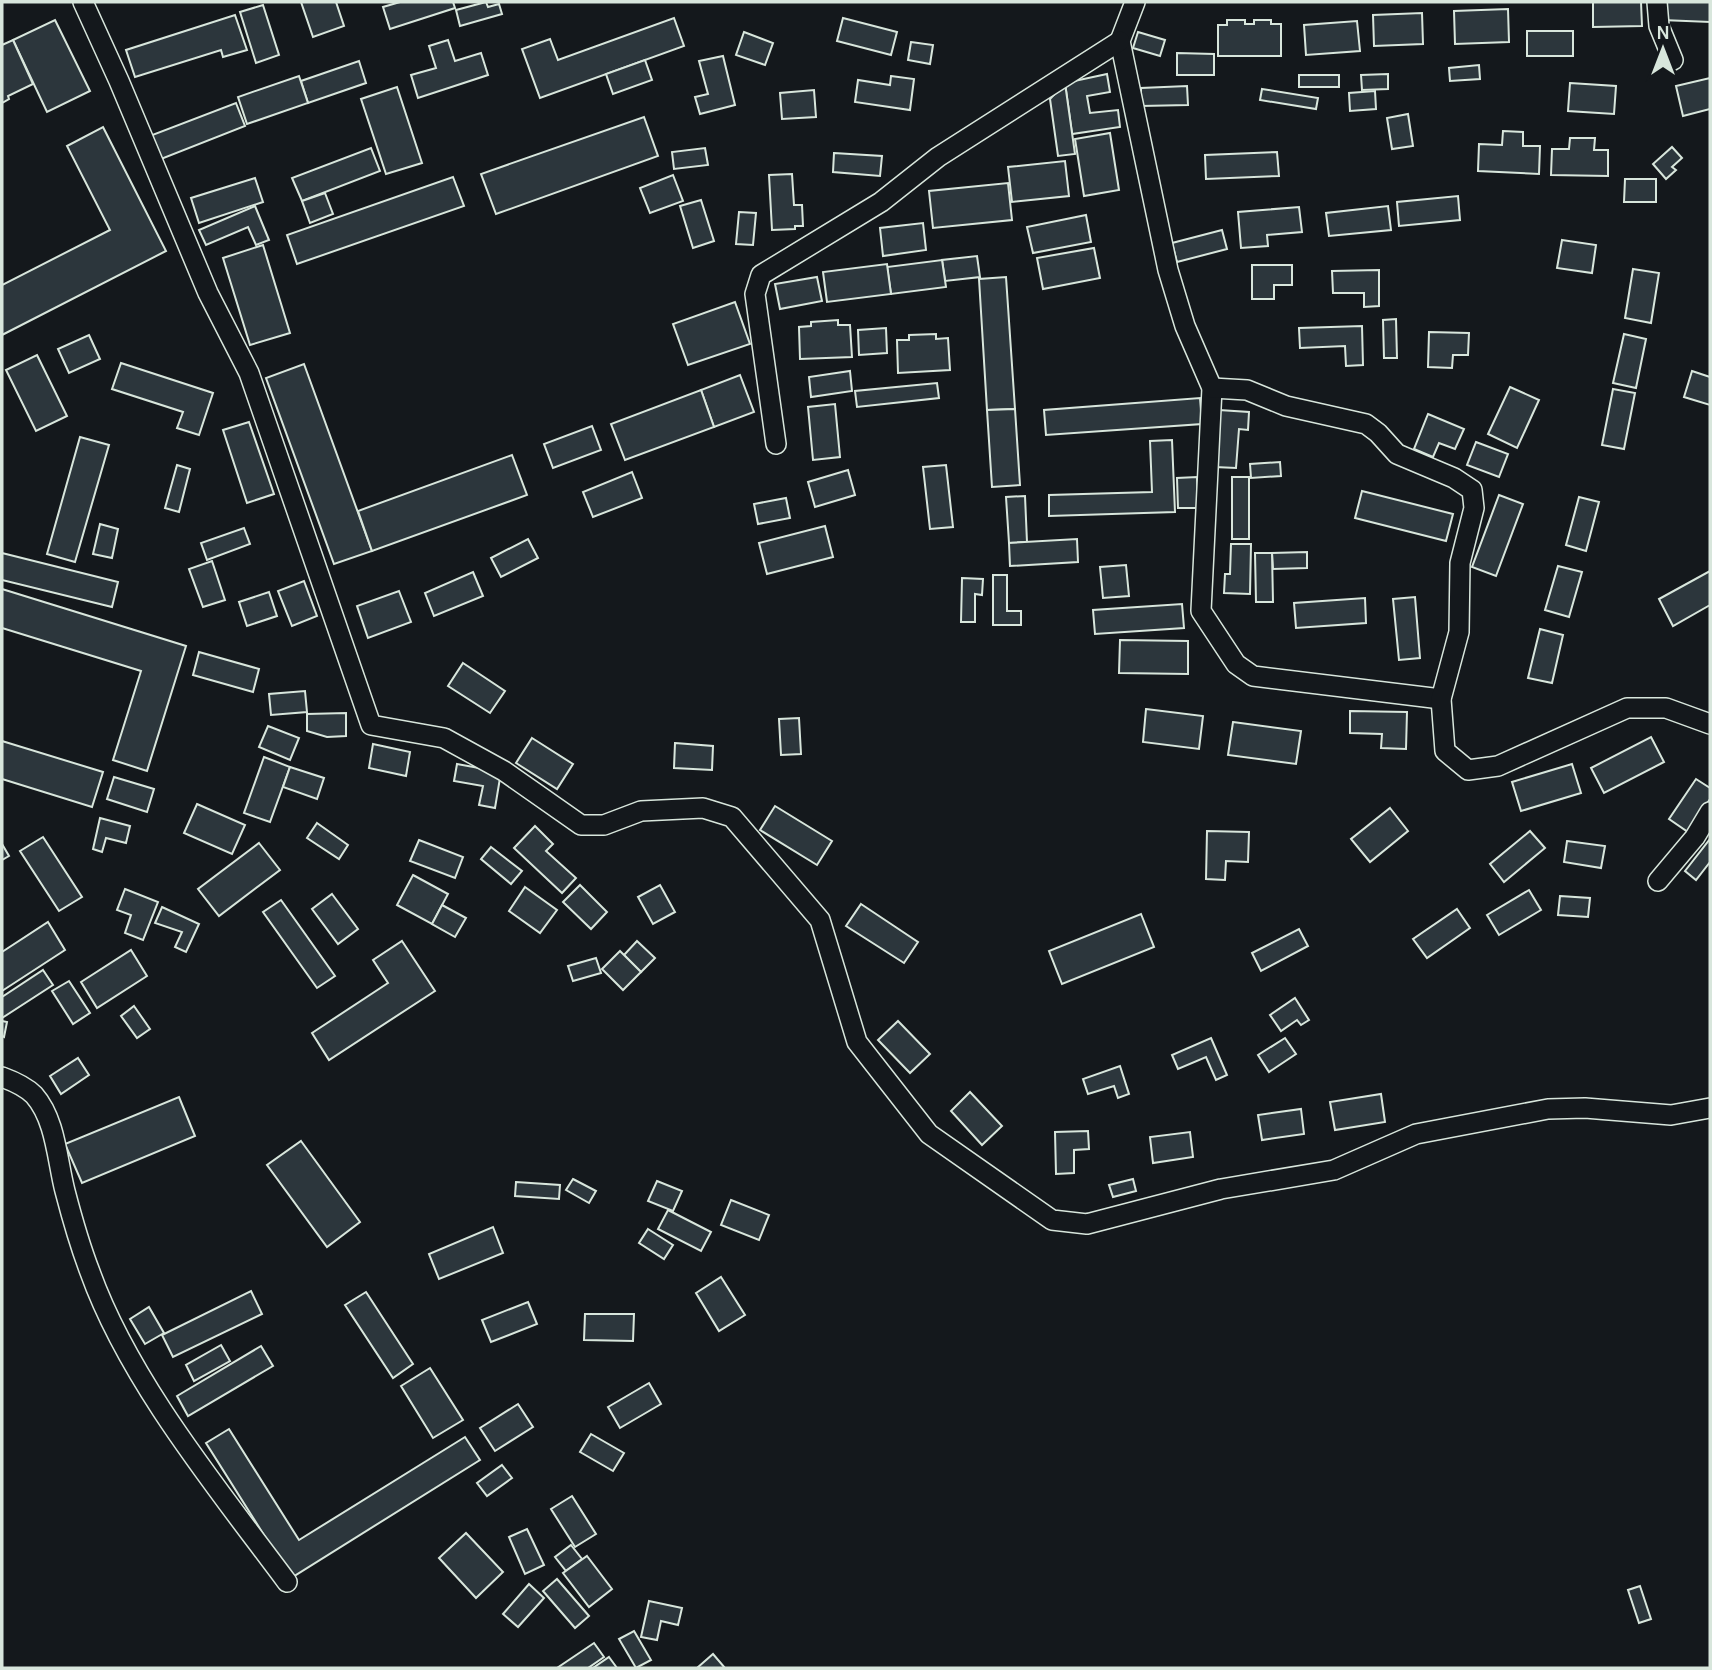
<svg xmlns="http://www.w3.org/2000/svg" width="1712" height="1670" font-family="Karla,sans-serif">
  <rect width="100%" height="100%" fill="#14181c"/>
  <g fill="#2c363c" stroke="#d8e6dc" stroke-width="2">
    <polygon points="301,2 336,2 344,26 313,37"/>
    <polygon points="400,2 453,2 455,8 390,29 383,7"/>
    <polygon points="486,2 488,7 499,4 502,14 460,26 456,10"/>
    <polygon points="1593,2 1641,2 1642,26 1593,27"/>
    <polygon points="1663,2 1710,2 1710,22 1662,20"/>
    <polygon points="263,5 279,55 256,63 240,12"/>
    <polygon points="1508,9 1509,42 1455,44 1454,11"/>
    <polygon points="1422,13 1423,44 1374,46 1373,15"/>
    <polygon points="235,15 247,50 223,57 221,50 135,77 126,50"/>
    <polygon points="674,18 684,46 540,98 522,49 550,39 558,60"/>
    <polygon points="843,18 897,32 891,55 837,41"/>
    <polygon points="55,20 90,91 47,112 13,40"/>
    <polygon points="1227,20 1245,20 1245,24 1254,24 1254,20 1271,20 1271,24 1281,24 1281,56 1218,56 1218,25 1227,25"/>
    <polygon points="1357,21 1360,51 1306,55 1304,25"/>
    <rect x="1527" y="31" width="46" height="25"/>
    <polygon points="744,32 773,43 765,65 736,55"/>
    <polygon points="1138,32 1165,40 1160,56 1133,48"/>
    <polygon points="13,40 33,84 8,96 9,99 2,103 2,45"/>
    <polygon points="448,40 455,61 481,53 488,75 418,98 411,75 436,68 429,46"/>
    <polygon points="911,42 933,45 930,64 908,60"/>
    <polygon points="1177,53 1214,54 1214,75 1177,75"/>
    <polygon points="723,56 735,105 700,114 695,97 708,94 699,61"/>
    <polygon points="645,60 652,80 613,94 606,74"/>
    <polygon points="359,61 366,83 308,103 301,81"/>
    <polygon points="1479,65 1480,79 1450,81 1449,68"/>
    <polygon points="1107,74 1110,92 1087,96 1090,113 1118,110 1120,127 1072,134 1065,83"/>
    <polygon points="1388,74 1388,89 1362,90 1361,75"/>
    <rect x="1299" y="75" width="40" height="12"/>
    <polygon points="299,76 308,103 247,124 238,97"/>
    <polygon points="891,76 914,79 910,110 855,102 858,80 890,85"/>
    <polygon points="1710,78 1710,109 1683,116 1676,86"/>
    <polygon points="1065,83 1075,154 1058,156 1050,99"/>
    <polygon points="1570,83 1616,86 1614,114 1568,111"/>
    <polygon points="1187,86 1188,105 1141,106 1141,88"/>
    <polygon points="397,87 422,163 386,174 361,99"/>
    <polygon points="1262,89 1318,98 1316,109 1260,100"/>
    <polygon points="814,90 816,117 782,119 780,93"/>
    <polygon points="1375,91 1376,109 1350,111 1349,93"/>
    <polygon points="236,103 245,126 156,161 147,137"/>
    <polygon points="1408,114 1413,146 1392,149 1387,118"/>
    <polygon points="644,117 658,156 496,214 481,174"/>
    <polygon points="103,127 166,251 2,335 2,285 110,230 67,146"/>
    <polygon points="1503,131 1523,132 1523,146 1540,146 1539,174 1478,171 1479,144 1502,145"/>
    <polygon points="1110,133 1119,190 1084,196 1075,139"/>
    <polygon points="1570,138 1595,138 1594,150 1608,150 1608,176 1551,175 1552,149 1569,149"/>
    <polygon points="1672,147 1682,158 1672,167 1676,170 1666,179 1653,164"/>
    <polygon points="371,148 380,171 302,201 292,178"/>
    <polygon points="705,148 708,165 674,169 672,152"/>
    <polygon points="1277,152 1279,176 1206,179 1205,155"/>
    <polygon points="834,153 882,156 880,176 833,172"/>
    <polygon points="1065,161 1069,196 1012,202 1008,167"/>
    <polygon points="792,174 794,205 802,205 803,226 795,226 795,229 772,230 769,175"/>
    <polygon points="673,175 683,201 650,213 640,188"/>
    <polygon points="453,177 464,206 297,264 287,235"/>
    <polygon points="255,178 263,202 199,223 191,198"/>
    <polygon points="1625,179 1656,179 1656,202 1624,202"/>
    <polygon points="1008,183 1012,220 933,228 929,191"/>
    <polygon points="325,193 333,214 310,223 302,201"/>
    <polygon points="1458,196 1460,220 1399,226 1397,202"/>
    <polygon points="701,200 714,241 693,248 680,206"/>
    <polygon points="255,206 269,240 256,245 248,227 206,245 199,230"/>
    <polygon points="1388,206 1391,230 1329,236 1326,213"/>
    <polygon points="1299,207 1302,232 1267,235 1268,246 1241,248 1238,212"/>
    <polygon points="739,212 756,213 753,245 736,244"/>
    <polygon points="1086,215 1091,242 1033,253 1027,227"/>
    <polygon points="923,223 926,250 883,256 880,228"/>
    <polygon points="1222,230 1227,249 1177,262 1172,243"/>
    <polygon points="1562,240 1596,245 1592,273 1557,268"/>
    <polygon points="263,245 290,333 250,345 223,258"/>
    <polygon points="1094,248 1100,278 1043,289 1037,258"/>
    <polygon points="977,256 980,277 945,281 942,260"/>
    <polygon points="942,260 946,287 891,294 887,267"/>
    <polygon points="887,264 891,294 827,302 823,272"/>
    <polygon points="1252,265 1292,265 1292,285 1274,285 1274,299 1252,299"/>
    <polygon points="1633,269 1659,273 1651,323 1625,318"/>
    <polygon points="1379,270 1379,306 1364,307 1364,293 1333,293 1332,271"/>
    <polygon points="817,277 822,301 780,309 775,284"/>
    <polygon points="1006,277 1015,409 987,410 979,279"/>
    <polygon points="735,302 750,344 688,365 673,324"/>
    <polygon points="1396,319 1397,358 1384,358 1383,320"/>
    <polygon points="838,320 838,325 850,325 852,357 800,359 799,327 811,326 811,322"/>
    <polygon points="1362,326 1363,365 1346,366 1345,346 1300,348 1299,328"/>
    <polygon points="886,328 887,353 859,355 858,330"/>
    <polygon points="1429,332 1469,333 1468,355 1453,355 1452,368 1428,367"/>
    <polygon points="936,334 936,339 948,338 950,370 898,373 897,340 909,340 909,335"/>
    <polygon points="1624,334 1646,339 1636,388 1613,383"/>
    <polygon points="89,335 100,359 69,373 58,349"/>
    <polygon points="37,355 67,416 36,431 6,370"/>
    <polygon points="121,363 213,393 199,435 177,428 183,412 112,389"/>
    <polygon points="304,364 372,551 334,564 266,378"/>
    <polygon points="850,371 852,391 811,397 809,377"/>
    <polygon points="1692,371 1710,377 1710,405 1684,397"/>
    <polygon points="740,375 754,412 714,427 701,390"/>
    <polygon points="937,383 939,398 857,407 855,391"/>
    <polygon points="1510,387 1539,400 1517,448 1488,434"/>
    <polygon points="1613,389 1635,393 1624,449 1602,445"/>
    <polygon points="701,390 714,427 625,460 611,424"/>
    <polygon points="1200,398 1202,424 1046,435 1044,410"/>
    <polygon points="835,404 840,457 813,460 808,407"/>
    <polygon points="1015,409 1020,485 992,487 987,410"/>
    <polygon points="1219,410 1249,412 1248,430 1239,429 1236,468 1215,467"/>
    <polygon points="1428,414 1464,429 1455,449 1439,443 1433,457 1414,449"/>
    <polygon points="249,422 274,494 247,503 223,430"/>
    <polygon points="592,426 601,450 553,468 544,444"/>
    <polygon points="80,437 109,445 75,562 47,554"/>
    <polygon points="1172,440 1175,512 1049,516 1049,495 1152,492 1150,441"/>
    <polygon points="1476,442 1508,454 1499,477 1467,465"/>
    <polygon points="512,455 527,495 372,551 358,511"/>
    <polygon points="1280,462 1281,476 1251,478 1250,464"/>
    <polygon points="177,465 190,469 179,512 165,508"/>
    <polygon points="946,465 953,527 930,529 923,467"/>
    <polygon points="848,470 855,495 815,507 808,482"/>
    <polygon points="632,472 642,498 593,517 583,492"/>
    <polygon points="1197,477 1198,508 1178,508 1177,478"/>
    <rect x="1232" y="477" width="17" height="62"/>
    <polygon points="1362,491 1453,514 1446,541 1355,518"/>
    <polygon points="1499,495 1523,504 1496,576 1472,567"/>
    <polygon points="1025,496 1027,542 1009,543 1006,497"/>
    <polygon points="1579,497 1599,502 1586,551 1566,545"/>
    <polygon points="786,498 790,518 758,524 754,504"/>
    <polygon points="100,524 118,529 112,558 93,554"/>
    <polygon points="825,526 833,557 767,574 759,543"/>
    <polygon points="244,528 250,544 207,560 201,543"/>
    <polygon points="528,539 538,558 501,577 491,558"/>
    <polygon points="1077,539 1078,562 1010,566 1009,543"/>
    <polygon points="1231,544 1251,544 1250,594 1224,593 1225,574 1230,574"/>
    <polygon points="1307,552 1307,568 1273,569 1272,553"/>
    <polygon points="2,553 118,582 112,607 2,580"/>
    <polygon points="1255,553 1272,553 1273,602 1256,602"/>
    <polygon points="212,561 225,600 203,607 189,569"/>
    <polygon points="1126,565 1129,596 1103,598 1100,567"/>
    <polygon points="1558,566 1582,572 1569,617 1545,610"/>
    <polygon points="1710,571 1710,605 1673,626 1659,599"/>
    <polygon points="473,572 483,596 434,616 425,593"/>
    <polygon points="993,575 1007,575 1007,611 1021,611 1021,625 993,625"/>
    <polygon points="962,578 983,579 982,595 975,594 975,622 961,622"/>
    <polygon points="304,581 317,616 292,626 278,591"/>
    <polygon points="2,589 186,646 147,771 113,760 141,671 2,628"/>
    <polygon points="399,591 411,622 368,638 357,606"/>
    <polygon points="269,592 277,616 247,626 239,602"/>
    <polygon points="1415,597 1420,658 1399,660 1393,599"/>
    <polygon points="1365,598 1366,623 1296,628 1294,603"/>
    <polygon points="1182,604 1184,628 1095,634 1093,610"/>
    <polygon points="1540,629 1563,635 1552,683 1528,678"/>
    <polygon points="1120,640 1188,641 1188,674 1119,673"/>
    <polygon points="199,652 259,669 253,692 193,675"/>
    <polygon points="463,663 505,691 490,713 448,686"/>
    <polygon points="305,691 307,712 271,715 269,694"/>
    <polygon points="1146,709 1203,716 1199,749 1143,742"/>
    <polygon points="1350,711 1407,712 1406,749 1381,748 1382,734 1350,733"/>
    <polygon points="346,713 346,736 327,737 307,731 307,714"/>
    <polygon points="799,718 801,754 781,755 779,719"/>
    <polygon points="1233,722 1301,731 1296,764 1228,755"/>
    <polygon points="268,726 299,738 290,760 259,747"/>
    <polygon points="1651,737 1664,762 1604,793 1591,768"/>
    <polygon points="532,738 573,764 557,789 516,763"/>
    <polygon points="2,741 103,772 92,807 2,779"/>
    <polygon points="675,743 713,746 712,770 674,768"/>
    <polygon points="373,744 410,752 406,776 369,768"/>
    <polygon points="264,757 290,767 270,822 244,813"/>
    <polygon points="457,764 501,772 495,808 479,805 483,786 454,781"/>
    <polygon points="1572,764 1581,793 1521,811 1512,782"/>
    <polygon points="290,767 324,778 317,799 283,787"/>
    <polygon points="114,777 154,789 147,812 107,799"/>
    <polygon points="1696,779 1710,788 1710,799 1688,832 1669,819"/>
    <polygon points="197,804 245,825 232,854 184,833"/>
    <polygon points="775,806 832,841 817,865 760,830"/>
    <polygon points="1390,808 1408,831 1370,862 1351,839"/>
    <polygon points="100,818 130,826 126,843 106,838 102,852 93,849"/>
    <polygon points="317,823 348,845 339,859 307,838"/>
    <polygon points="535,826 553,844 546,851 576,878 562,893 514,848"/>
    <polygon points="1207,831 1249,832 1248,862 1226,861 1225,880 1206,879"/>
    <polygon points="1530,831 1545,848 1504,882 1490,864"/>
    <polygon points="43,837 82,897 59,911 20,851"/>
    <polygon points="1710,839 1710,862 1696,880 1685,871"/>
    <polygon points="419,840 463,857 455,878 410,861"/>
    <polygon points="1567,841 1605,846 1601,868 1564,862"/>
    <polygon points="259,843 280,870 219,916 198,889"/>
    <polygon points="2,844 9,856 2,860"/>
    <polygon points="491,847 522,871 511,884 481,859"/>
    <polygon points="413,875 448,894 432,924 397,905"/>
    <polygon points="580,885 607,912 591,929 563,902"/>
    <polygon points="660,885 675,912 653,924 638,897"/>
    <polygon points="525,887 557,910 540,933 509,911"/>
    <polygon points="125,889 158,902 143,940 125,933 131,915 117,910"/>
    <polygon points="1529,890 1541,910 1499,935 1487,915"/>
    <polygon points="332,894 358,929 338,944 312,909"/>
    <polygon points="1560,896 1590,898 1588,917 1558,915"/>
    <polygon points="281,900 335,976 317,988 263,912"/>
    <polygon points="861,904 918,942 904,963 846,926"/>
    <polygon points="442,905 466,918 455,937 432,924"/>
    <polygon points="162,907 199,924 186,952 175,947 182,932 155,923"/>
    <polygon points="1457,909 1470,928 1427,958 1413,939"/>
    <polygon points="1141,914 1154,947 1062,984 1049,951"/>
    <polygon points="48,922 65,950 2,991 2,952"/>
    <polygon points="1299,929 1308,946 1261,971 1252,953"/>
    <polygon points="402,941 435,991 329,1060 312,1033 388,983 373,960"/>
    <polygon points="637,941 655,958 641,972 624,955"/>
    <polygon points="131,950 147,976 97,1008 81,982"/>
    <polygon points="620,951 641,972 623,990 602,969"/>
    <polygon points="596,958 601,973 573,981 568,966"/>
    <polygon points="43,970 53,985 2,1018 2,997"/>
    <polygon points="69,981 90,1013 73,1024 52,991"/>
    <polygon points="1295,998 1309,1020 1301,1025 1297,1020 1281,1031 1270,1015"/>
    <polygon points="134,1006 150,1029 137,1038 121,1016"/>
    <polygon points="2,1021 7,1022 4,1037 2,1036"/>
    <polygon points="898,1021 930,1054 910,1073 878,1040"/>
    <polygon points="1211,1038 1227,1075 1216,1080 1206,1057 1178,1069 1172,1055"/>
    <polygon points="1285,1038 1296,1054 1269,1072 1258,1055"/>
    <polygon points="78,1058 89,1075 61,1094 50,1076"/>
    <polygon points="1120,1066 1129,1094 1118,1098 1114,1086 1088,1094 1083,1079"/>
    <polygon points="970,1092 1002,1126 982,1145 951,1111"/>
    <polygon points="1381,1094 1385,1122 1335,1130 1330,1102"/>
    <polygon points="179,1097 195,1136 82,1183 65,1144"/>
    <polygon points="1301,1109 1304,1134 1262,1140 1258,1115"/>
    <polygon points="1088,1131 1089,1149 1074,1150 1074,1173 1056,1174 1055,1132"/>
    <polygon points="1190,1132 1193,1157 1153,1163 1150,1137"/>
    <polygon points="301,1141 360,1222 327,1247 267,1165"/>
    <polygon points="573,1179 596,1191 589,1203 566,1190"/>
    <polygon points="1133,1179 1136,1191 1113,1197 1109,1185"/>
    <polygon points="657,1181 682,1191 673,1211 648,1201"/>
    <polygon points="516,1182 560,1185 559,1199 515,1196"/>
    <polygon points="731,1200 769,1215 759,1240 721,1225"/>
    <polygon points="668,1210 711,1232 701,1251 658,1229"/>
    <polygon points="493,1227 503,1253 439,1279 429,1254"/>
    <polygon points="648,1229 673,1245 664,1259 639,1243"/>
    <polygon points="721,1277 745,1315 719,1331 696,1293"/>
    <polygon points="251,1291 262,1314 173,1357 162,1335"/>
    <polygon points="366,1292 413,1364 393,1378 345,1305"/>
    <polygon points="528,1302 537,1324 491,1342 482,1320"/>
    <polygon points="149,1307 164,1333 145,1344 130,1319"/>
    <polygon points="585,1314 634,1314 633,1341 584,1340"/>
    <polygon points="221,1345 230,1361 194,1381 186,1365"/>
    <polygon points="261,1346 273,1366 188,1416 177,1396"/>
    <polygon points="430,1368 463,1420 433,1438 401,1386"/>
    <polygon points="649,1383 661,1404 620,1428 608,1407"/>
    <polygon points="518,1404 533,1427 495,1451 480,1428"/>
    <polygon points="229,1429 299,1540 465,1437 480,1460 291,1578 206,1443"/>
    <polygon points="591,1434 624,1453 613,1471 580,1452"/>
    <polygon points="502,1465 512,1478 487,1496 477,1483"/>
    <polygon points="572,1496 596,1534 575,1547 551,1509"/>
    <polygon points="527,1529 544,1565 525,1574 509,1537"/>
    <polygon points="466,1533 503,1572 476,1598 439,1558"/>
    <polygon points="571,1545 582,1559 566,1571 555,1557"/>
    <polygon points="587,1556 612,1589 589,1607 563,1573"/>
    <polygon points="557,1579 589,1616 575,1628 543,1591"/>
    <polygon points="529,1584 544,1598 518,1627 503,1614"/>
    <polygon points="1640,1586 1651,1619 1639,1623 1628,1590"/>
    <polygon points="649,1601 682,1608 678,1625 661,1621 657,1640 641,1637"/>
    <polygon points="634,1631 651,1660 636,1668 619,1639"/>
    <polygon points="594,1643 604,1657 588,1668 557,1668"/>
    <polygon points="713,1654 725,1668 697,1668"/>
    <polygon points="609,1657 617,1668 593,1668"/>
  </g>
  <g fill="none" stroke-linecap="round" stroke-linejoin="round">
    <g stroke="#d8e6dc" stroke-width="22">
      <g id="street">
        <polyline points="83,2 119,81 208,293 249,373 371,725 444,738 504,771 581,825 604,825 641,811 703,808 732,817 820,920 857,1042 929,1134 1052,1220 1087,1224 1221,1189 1334,1170 1416,1134 1548,1109 1585,1108 1671,1115 1710,1108"/>
        <polyline points="1135,2 1120,41 1168,270 1185,326 1212,388 1201,611 1236,664 1253,676 1441,699"/>
        <polyline points="1657,2 1659,26 1673,60"/>
        <polyline points="1212,388 1247,390 1286,406 1366,424 1378,433 1397,454 1454,478 1472,490 1474,508 1460,563 1459,632 1441,699 1445,751 1468,770 1498,766 1627,708 1666,708 1710,724"/>
        <polyline points="776,444 755,294 761,275 881,202 938,157 1120,41"/>
        <polyline points="1658,881 1695,837 1710,812"/>
        <path d="M2,1077C13,1081 26,1087 34,1095C56,1120 57,1160 65,1191C72,1218 80,1246 90,1272C129,1381 218,1489 287,1582"/>
      </g>
    </g>
    <use href="#street" stroke="#14181c" stroke-width="19"/>
  </g>
  <rect width="1712" height="1670" fill="none" stroke="#d8e6dc" stroke-width="7"/>
  <g transform="translate(1663 49)" stroke="#14181c" stroke-width="5" paint-order="stroke">
  <path d="M0-5L12 26L0 18L-12 26Z" fill="#d8e6dc"/>
  <text y="-10" font-size="19" font-weight="bold" text-anchor="middle" fill="#d8e6dc">N</text>
  </g>
</svg>
